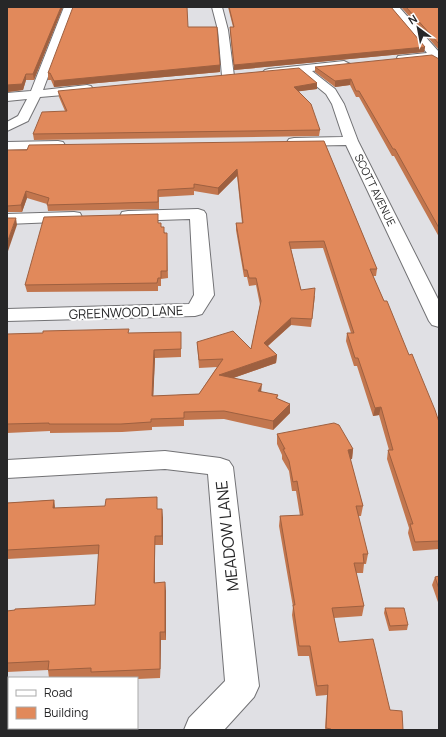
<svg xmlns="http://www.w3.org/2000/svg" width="446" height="737" font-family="Manrope,sans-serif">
  <rect width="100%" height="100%" fill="#e0e0e4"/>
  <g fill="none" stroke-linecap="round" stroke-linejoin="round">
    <g stroke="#727275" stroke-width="2">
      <g id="minor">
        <polygon points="64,7 74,7 43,90 87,85 91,86 93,89 91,92 87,93 40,97 28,121 7,131 7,122 18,116 27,99 7,101 7,93 31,91"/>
        <polygon points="212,7 222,7 228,30 234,76 232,78 224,78 222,76 218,30"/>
        <polygon points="389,7 399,7 439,52 439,63 435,62 432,59 398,60 397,58 398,56 427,53"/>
        <polygon points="344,61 350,64 348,66 312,71 335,89 344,104 358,141 439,301 439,327 432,325 429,321 346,145 294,146 289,145 287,142 289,139 294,138 343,137 332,104 326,94 299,72 269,75 265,74 263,72 265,70 269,69"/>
        <polygon points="58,141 63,142 65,145 63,148 7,150 7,142"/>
        <polygon points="198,209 204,211 206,214 214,295 202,314 195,316 7,321 7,309 189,304 194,295 190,219 128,221 122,220 120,216 122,212 128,211"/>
        <polygon points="74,212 80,213 82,217 80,221 7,224 7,214"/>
        <polygon points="165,451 220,458 229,461 233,467 259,686 254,697 224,730 184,730 189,718 225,681 208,474 165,469 7,478 7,460"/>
      </g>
    </g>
    <use href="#minor" fill="#fff" fill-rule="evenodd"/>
  </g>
  <g fill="#c2764e">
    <polygon points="63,7 34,80 26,80 23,90 7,92"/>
    <polygon points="228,7 391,7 425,47 424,52 234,70 230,32 230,27 233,27"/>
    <polygon points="401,7 439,7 439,50"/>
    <polygon points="188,27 220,65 220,72 54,87 51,80 48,80 48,73"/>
    <polygon points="439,59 439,237 394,156 392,156 359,97 356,97 350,85 335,87 315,72 315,67"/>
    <polygon points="317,83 317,89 299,91 320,130 319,136 34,140 33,134 65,111 59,97 58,91"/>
    <polygon points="324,141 377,269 376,276 373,276 384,301 439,422 439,549 413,551 408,533 409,528 387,459 388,450 389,450 379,415 373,416 357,366 354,366 346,341 347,333 351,333 323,248 291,249 301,290 315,296 311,327 291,325 268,346 277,355 276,363 233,378 262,392 278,395 277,399 290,404 290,413 273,430 224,419 184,420 184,426 152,427 152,430 122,432 50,433 50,431 7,433 7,334 129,333 181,340 181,357 155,358 153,396 199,394 217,367 199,368 197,342 251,349 260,305 256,285 249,286 247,277 244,277 236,230 236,223 242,223 237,176 218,195 194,191 194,195 159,197 159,209 48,211 47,204 27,198 22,212 7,212 7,150"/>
    <polygon points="158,223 161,227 165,233 167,233 168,278 161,279 161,286 158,286 158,291 27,292 25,285"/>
    <polygon points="277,434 353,449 352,459 350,459 363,506 361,516 358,516 368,554 366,564 364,564 363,573 356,573 364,606 362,616 334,618 339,642 390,710 403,730 325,730 327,695 316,696 309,656 298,656 292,615 293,607 279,526 280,516 300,516 296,491 292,491 289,471 282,459 282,455 277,444"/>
    <polygon points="54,500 55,508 158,509 163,518 163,545 155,545 155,583 166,591 166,640 161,640 160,678 137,679 137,678 92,678 92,677 49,678 48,670 7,672 7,611 95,605 99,554 7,559 7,503"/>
    <polygon points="439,576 439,605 432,585 435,577"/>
    <polygon points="385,608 408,625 407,630 389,631 384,613"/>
  </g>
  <g fill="#9e6040">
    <polygon points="61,7 63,7 34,80 33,74"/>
    <polygon points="425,47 424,52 234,70 234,65"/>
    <polygon points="220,65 220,72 54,87 54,81"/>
    <polygon points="26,74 26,80 23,90 7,92 7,85"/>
    <polygon points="351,79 350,85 335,87 335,81"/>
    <polygon points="317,83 317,89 294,92 294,87"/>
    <polygon points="237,169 237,176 218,195 218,188"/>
    <polygon points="26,191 27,198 22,212 21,205"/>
    <polygon points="16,218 17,225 7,254 7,243"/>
    <polygon points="291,318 291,325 263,350 264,343"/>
    <polygon points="154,350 155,358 153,404 152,396"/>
    <polygon points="277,355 276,363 219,383 219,375"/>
    <polygon points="262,384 261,393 258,391"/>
    <polygon points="290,404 290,413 273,430 273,421"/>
    <polygon points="381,407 379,415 373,416 375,408"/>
    <polygon points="353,449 352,459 347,460 348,450"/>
    <polygon points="54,500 55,509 53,508"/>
    <polygon points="162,509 163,518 163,545 162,536"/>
    <polygon points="155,536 155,592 154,583"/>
    <polygon points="165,582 166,591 166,640 165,632"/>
    <polygon points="160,632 161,640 160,678"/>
  </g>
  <g fill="#e1895b" stroke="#9e6040">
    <polygon points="7,7 61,7 33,74 26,74 22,84 7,85"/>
    <polygon points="73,7 187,7 188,27 217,27 220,65 54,81 50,73 48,73"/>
    <polygon points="229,7 391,7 425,47 234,65 230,27 234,27"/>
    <polygon points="406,7 439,7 439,44"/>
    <polygon points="432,55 439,59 439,228 395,149 393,149 359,91 356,91 351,79 335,81 315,67"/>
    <polygon points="299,68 317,83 294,87 311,104 320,130 33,134 42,112 67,111 58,91"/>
    <polygon points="324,141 377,269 370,269 384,301 387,301 409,355 412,354 416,364 435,410 439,422 439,541 415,542 410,524 413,524 388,450 393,450 381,407 375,408 358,358 355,358 347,333 354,333 324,241 289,242 301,290 315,288 312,319 291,318 264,343 277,355 219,375 262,384 258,391 278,395 276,398 290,404 273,421 224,411 184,412 184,418 151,419 151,422 121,424 49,424 49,423 7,424 7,334 43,333 43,331 129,329 128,333 181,332 181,349 154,350 152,396 199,394 223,359 199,360 197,342 233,331 251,349 261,301 256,278 249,278 247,270 244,270 236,223 243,223 237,169 218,188 194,184 194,188 158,190 158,202 47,205 49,198 26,191 21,205 7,206 7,150 27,150 29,145"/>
    <polygon points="158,214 158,223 161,223 161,227 164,227 164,233 167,233 167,271 161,271 161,278 158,278 157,283 25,285 44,217"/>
    <polygon points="7,218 16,218 7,243"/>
    <polygon points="334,423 339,425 353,449 348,450 363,506 356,506 368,554 363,554 364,563 354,563 364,606 332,608 339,642 373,639 390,710 402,711 403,730 331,730 331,729 326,728 328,685 317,686 310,646 299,646 293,605 295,605 280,516 303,515 297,481 293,482 289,461 283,449 285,449 277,434"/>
    <polygon points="157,497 157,509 162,509 162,536 155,536 154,583 165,582 165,632 160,632 160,669 91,672 91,668 48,670 49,661 7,663 7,611 15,610 15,609 95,605 99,545 7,550 7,503 54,500 53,508 105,506 106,499"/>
    <polygon points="439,576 439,589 435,577"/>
    <polygon points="385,608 404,608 408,625 390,626"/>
  </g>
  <g text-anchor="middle" stroke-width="4" stroke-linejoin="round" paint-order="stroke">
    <g font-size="11" fill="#272728" stroke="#fff">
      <text transform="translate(375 190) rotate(64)" y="4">SCOTT AVENUE</text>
    </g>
    <g font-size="13" fill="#272728" stroke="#fff">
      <text transform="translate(126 312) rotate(-2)" y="5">GREENWOOD LANE</text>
    </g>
    <g font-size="16" fill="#272728" stroke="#fff">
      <text transform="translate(227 536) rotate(-96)" y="6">MEADOW LANE</text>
    </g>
  </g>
  <rect width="446" height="737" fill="none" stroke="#272728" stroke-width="16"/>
  <rect x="8" y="677" width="130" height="52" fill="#ffffff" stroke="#a9a9a9"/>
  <rect x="16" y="690" width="20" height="6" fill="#ffffff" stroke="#a9a9a9"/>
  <text x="44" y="697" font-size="12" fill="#272728">Road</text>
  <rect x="16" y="707" width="20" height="12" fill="#e1895b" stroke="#a9a9a9"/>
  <text x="44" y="717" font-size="12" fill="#272728">Building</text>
  <g transform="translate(418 28) rotate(328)" stroke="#ffffff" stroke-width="3" paint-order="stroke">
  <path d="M0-3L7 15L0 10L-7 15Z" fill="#272728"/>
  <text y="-6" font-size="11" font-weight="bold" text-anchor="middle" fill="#272728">N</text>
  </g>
</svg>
